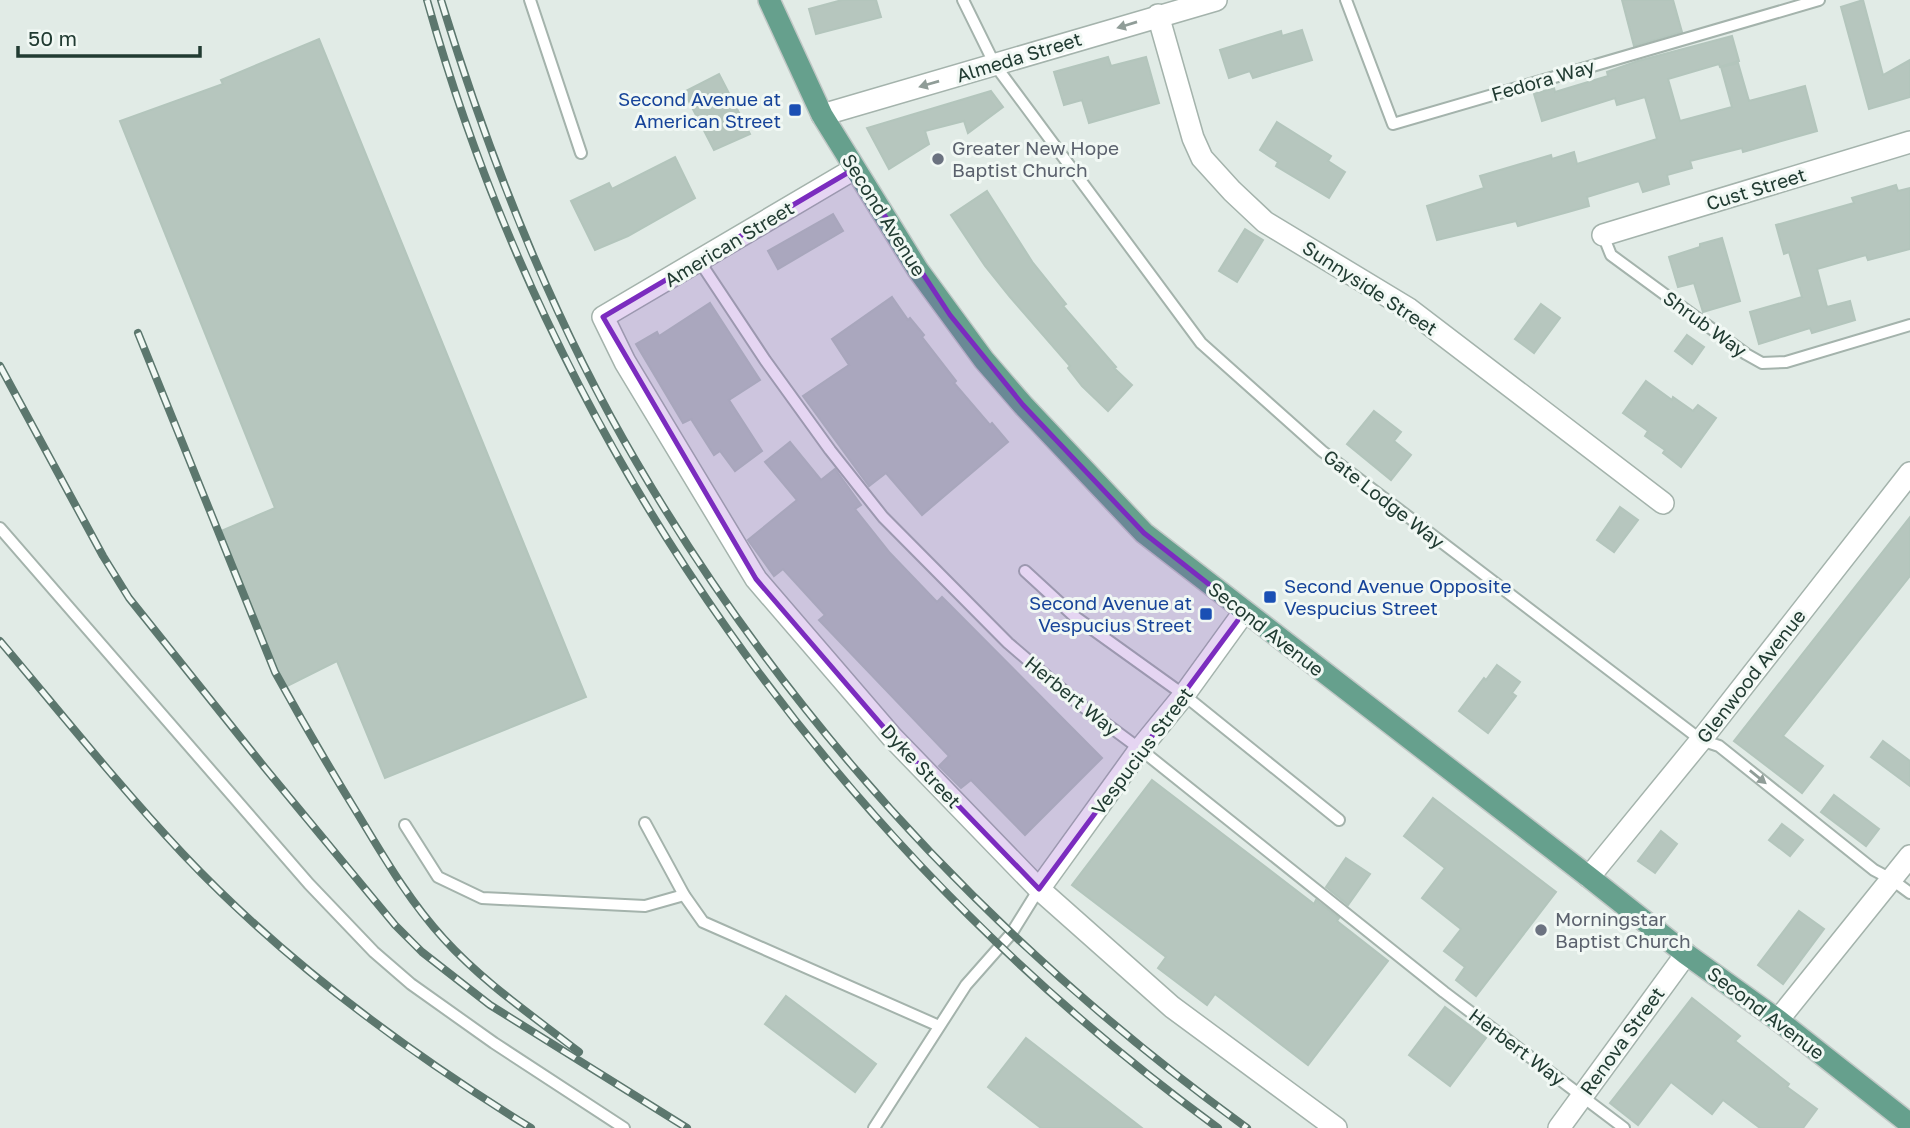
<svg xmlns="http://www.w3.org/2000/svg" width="1910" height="1128" font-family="'Golos Text',sans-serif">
  <rect width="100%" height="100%" fill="#e1ebe6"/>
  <g fill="#b6c6be" stroke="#b3c5bc" stroke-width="2">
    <polygon points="842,0 876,0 881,17 816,34 809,9"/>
    <polygon points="1622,0 1673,0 1682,32 1634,46"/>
    <polygon points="1863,0 1883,75 1910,60 1910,97 1869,109 1841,7"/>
    <polygon points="1302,30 1312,60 1253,78 1250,71 1229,78 1220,50 1281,31 1282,36"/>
    <polygon points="1732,36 1739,61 1720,67 1719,64 1668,79 1680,121 1732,107 1721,67 1738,63 1749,101 1805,86 1817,131 1743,152 1742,148 1690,161 1692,168 1667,175 1669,184 1643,192 1639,181 1587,197 1589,206 1568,212 1518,226 1516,221 1437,240 1427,206 1484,188 1480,176 1551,155 1552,159 1574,152 1577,164 1657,139 1645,97 1617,105 1615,98 1542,121 1534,94 1554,88 1555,92 1608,76 1607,72 1638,61"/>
    <polygon points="319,39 586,697 385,778 337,661 285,687 221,531 275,508 120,121 223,84 221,80"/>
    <polygon points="1108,57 1111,66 1146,57 1159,103 1089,123 1082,100 1064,105 1054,72"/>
    <polygon points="719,74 750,134 714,150 684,92"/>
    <polygon points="991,91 1003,107 968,133 964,121 925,131 929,144 889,169 867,128"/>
    <polygon points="1277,122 1331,156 1328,161 1345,172 1329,198 1276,166 1278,162 1260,150"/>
    <polygon points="675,157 695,198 628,236 595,250 571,201 609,183 612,189"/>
    <polygon points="1896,185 1898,191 1910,188 1910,249 1868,260 1866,255 1817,269 1827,307 1850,301 1855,320 1812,333 1810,328 1759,344 1750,312 1802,297 1789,252 1784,254 1776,225 1854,203 1852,198"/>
    <polygon points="987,191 1033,263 1066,304 1063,306 1116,367 1114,368 1132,385 1108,411 1082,386 1068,368 1070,366 1010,297 985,266 951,215"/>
    <polygon points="833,214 843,231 778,269 768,251"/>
    <polygon points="1245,229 1263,240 1237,282 1219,271"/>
    <polygon points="1722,238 1740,301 1703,312 1694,283 1678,287 1669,257 1700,247 1700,244"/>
    <polygon points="892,297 908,320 910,318 924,335 922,337 956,381 954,383 990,425 992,423 1008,442 922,515 886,473 869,486 803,396 849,365 832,339"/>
    <polygon points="710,303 760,380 729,400 762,451 735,471 720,451 714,455 691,419 683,423 636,344 657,332 659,336"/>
    <polygon points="1541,304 1560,318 1534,353 1515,339"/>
    <polygon points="1687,335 1704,347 1692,364 1675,351"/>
    <polygon points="1646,381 1672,400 1673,397 1693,411 1698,405 1716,418 1681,467 1663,453 1665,450 1645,436 1648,431 1623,413"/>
    <polygon points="1374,411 1401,432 1394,441 1411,455 1391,480 1347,444"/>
    <polygon points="790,442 821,480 835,469 861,505 855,509 890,553 937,602 942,597 1102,758 1025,835 971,780 961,788 939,766 949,756 819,620 825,615 783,569 774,576 748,540 797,500 765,462"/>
    <polygon points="1620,507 1638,520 1614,552 1597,540"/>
    <polygon points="1910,517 1910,576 1783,736 1823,766 1802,793 1734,741"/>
    <polygon points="1497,665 1520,682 1512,693 1516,696 1488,733 1459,711 1484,678 1486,680"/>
    <polygon points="1883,741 1910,761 1910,786 1871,757"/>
    <polygon points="1152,780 1314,904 1316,900 1339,918 1337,921 1388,961 1308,1065 1215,994 1207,1005 1158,968 1166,957 1072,885"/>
    <polygon points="1834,795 1879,829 1866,846 1821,812"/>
    <polygon points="1433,798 1556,892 1476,996 1456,980 1465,967 1444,951 1461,929 1422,898 1445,868 1404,836"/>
    <polygon points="1782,824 1803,840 1790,856 1769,840"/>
    <polygon points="1661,831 1677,844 1655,873 1638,861"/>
    <polygon points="1346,858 1370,874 1348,905 1326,887"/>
    <polygon points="1799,911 1824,929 1783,984 1758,965"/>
    <polygon points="786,996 876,1064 855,1092 765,1024"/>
    <polygon points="1692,998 1740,1036 1735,1041 1789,1084 1787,1087 1817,1109 1803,1128 1760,1128 1723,1100 1712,1114 1671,1082 1638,1125 1610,1103"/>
    <polygon points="1445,1007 1486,1038 1450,1086 1409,1055"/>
    <polygon points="1026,1038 1142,1128 1041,1128 988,1087"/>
  </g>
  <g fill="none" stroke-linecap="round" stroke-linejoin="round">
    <g stroke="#a4b3ac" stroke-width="14">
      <g id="service">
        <polyline points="530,0 581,153"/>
        <polyline points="963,0 995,65 1201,343 1322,451 1701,740 1719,746 1874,870 1891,879 1910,893"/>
        <polyline points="1346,0 1393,124 1819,0"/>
        <polyline points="1603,235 1611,255 1746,354 1762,363 1786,362 1910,325"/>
        <polyline points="700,262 765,360 830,450 883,517 1008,643 1078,703 1140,749 1444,992 1624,1128"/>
        <polyline points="0,528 309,884 374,952 411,984 494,1043 624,1128"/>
        <polyline points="1025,571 1074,616 1184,695 1339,820"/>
        <polyline points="645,823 684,895 703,922 939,1026"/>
        <polyline points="405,825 438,877 482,898 645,906 684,895"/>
        <polyline points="874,1128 966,985 1011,934 1039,889"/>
      </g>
    </g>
    <g stroke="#a4b3ac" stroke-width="24">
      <g id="minor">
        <polyline points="1158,15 1193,138 1202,158 1232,191 1265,222 1409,309 1663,503"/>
        <polyline points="822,115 1216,0"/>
        <polyline points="854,169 603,317 625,362 756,579 892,737 1039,889 1172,1007 1336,1128"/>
        <polyline points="1603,235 1910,142"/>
        <polyline points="1589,877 1701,740 1910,473"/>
        <polyline points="1039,889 1140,749 1184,695 1244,612"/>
        <polyline points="1778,1020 1910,856"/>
        <polyline points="1559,1128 1686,954"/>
      </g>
    </g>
    <g stroke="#c1c8c6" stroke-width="24">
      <polyline id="primary" points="769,0 822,115 918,270 984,360 1023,405 1144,533 1589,877 1686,954 1778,1020 1910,1124"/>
    </g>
    <use href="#service" stroke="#fff" stroke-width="10"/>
    <use href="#minor" stroke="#fff" stroke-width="21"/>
    <use href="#primary" stroke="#66a08d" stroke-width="21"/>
    <g stroke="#5c776e" stroke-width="8">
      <g id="rail">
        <path d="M427,0C554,453 839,851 1218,1128"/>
        <path d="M441,0C490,160 552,319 637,463C792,728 999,948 1247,1128"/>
        <path d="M138,333L275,672C302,721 330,769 359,816C385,859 410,902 444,939C483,982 533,1016 579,1052"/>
        <polyline points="0,366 103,556 129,598 265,768 395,925 422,952 490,1005 687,1128"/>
        <path d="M0,641C60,712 119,786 183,854C284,961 406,1051 531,1128"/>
      </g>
    </g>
    <use href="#rail" stroke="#f1f8f4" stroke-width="5" stroke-dasharray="16" stroke-linecap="butt"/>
  </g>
  <defs><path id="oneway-solid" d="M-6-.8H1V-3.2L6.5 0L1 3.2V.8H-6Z" transform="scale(1.75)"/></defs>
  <g fill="#909d98">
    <use href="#oneway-solid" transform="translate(1127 25) rotate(163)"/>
    <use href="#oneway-solid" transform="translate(929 84) rotate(164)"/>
    <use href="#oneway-solid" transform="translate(1758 777) rotate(39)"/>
  </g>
  <path fill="#7b2cbf" fill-opacity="0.2" stroke="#7b2cbf" stroke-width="5" stroke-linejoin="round" d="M854,169L950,315L1023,405L1144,533L1244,612L1039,889L892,737L756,579L603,317Z"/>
  <g fill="#1a4fb4" stroke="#f1f8f4" stroke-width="2.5">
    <rect x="788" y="103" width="14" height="14" rx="3.5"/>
    <rect x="1263" y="590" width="14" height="14" rx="3.5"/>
    <rect x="1199" y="607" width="14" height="14" rx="3.5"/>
  </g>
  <g fill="#6b7280" stroke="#f1f8f4" stroke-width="2.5">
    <circle cx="938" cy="159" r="7"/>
    <circle cx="1541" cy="930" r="7"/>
  </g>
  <g text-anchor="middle" stroke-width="6" stroke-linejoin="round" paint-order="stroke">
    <g font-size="19" fill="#213b32" stroke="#f1f8f4">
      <text transform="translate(1019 57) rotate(-17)" y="7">Almeda Street</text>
      <text transform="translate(1543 80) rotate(-16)" y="7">Fedora Way</text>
      <text transform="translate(1756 189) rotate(-17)" y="7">Cust Street</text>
      <text transform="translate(884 215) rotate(58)" y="7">Second Avenue</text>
      <text transform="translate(729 244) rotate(-31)" y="7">American Street</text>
      <text transform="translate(1370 288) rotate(33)" y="7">Sunnyside Street</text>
      <text transform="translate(1705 324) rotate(36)" y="7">Shrub Way</text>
      <text transform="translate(1384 499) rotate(38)" y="7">Gate Lodge Way</text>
      <text transform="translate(1266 629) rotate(38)" y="7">Second Avenue</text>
      <text transform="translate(1751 676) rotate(-52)" y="7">Glenwood Avenue</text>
      <text transform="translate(1072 696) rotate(39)" y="7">Herbert Way</text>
      <text transform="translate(1142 751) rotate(-53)" y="7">Vespucius Street</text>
      <text transform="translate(921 766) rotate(47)" y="7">Dyke Street</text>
      <text transform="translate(1766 1013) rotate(37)" y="7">Second Avenue</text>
      <text transform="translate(1622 1041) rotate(-54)" y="7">Renova Street</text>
      <text transform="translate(1517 1047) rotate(37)" y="7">Herbert Way</text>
    </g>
    <g font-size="19" fill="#164399" stroke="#f1f8f4" text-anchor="end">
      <text x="781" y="106">Second Avenue at<tspan x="781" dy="22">American Street</tspan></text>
      <text x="1284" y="593" text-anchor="start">Second Avenue Opposite<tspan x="1284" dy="22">Vespucius Street</tspan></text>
      <text x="1192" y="610">Second Avenue at<tspan x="1192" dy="22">Vespucius Street</tspan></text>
    </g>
    <g font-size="19" fill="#5b616d" stroke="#f1f8f4" text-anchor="start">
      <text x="952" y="155">Greater New Hope<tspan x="952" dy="22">Baptist Church</tspan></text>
      <text x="1555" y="926">Morningstar<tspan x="1555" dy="22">Baptist Church</tspan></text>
    </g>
  </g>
  <path d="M18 46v10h182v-10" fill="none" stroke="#213b32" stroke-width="3.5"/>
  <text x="28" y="46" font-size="21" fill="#213b32" stroke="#f1f8f4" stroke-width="5" paint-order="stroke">50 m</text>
</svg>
